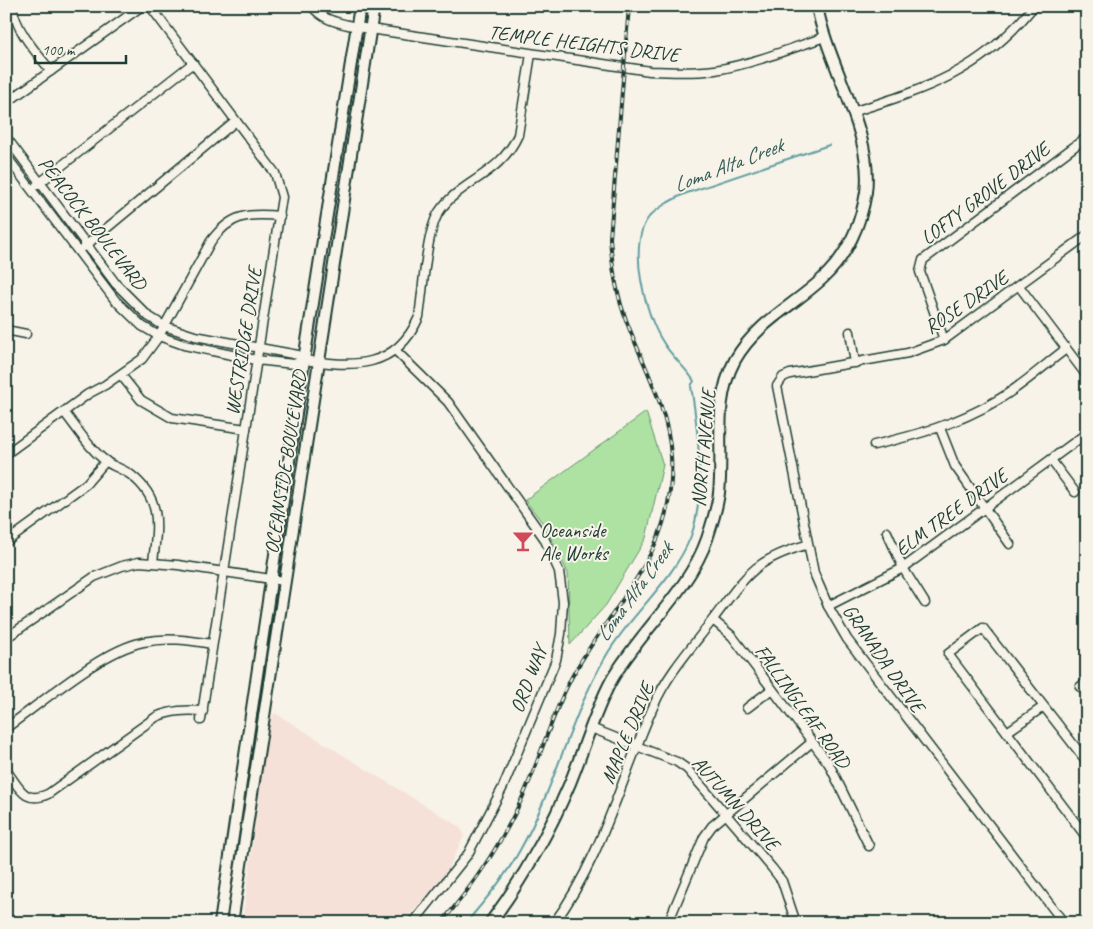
<svg xmlns="http://www.w3.org/2000/svg" width="1093" height="929" font-family="Caveat,sans-serif">
  <rect width="100%" height="100%" fill="#f7f3e8"/>
  <filter id="ink" filterUnits="userSpaceOnUse"><feTurbulence type="fractalNoise" baseFrequency=".02" numOctaves="2"/><feDisplacementMap in="SourceGraphic" scale="10" xChannelSelector="R" yChannelSelector="G"/><feConvolveMatrix kernelMatrix="1 2 1 2 8 2 1 2 1" color-interpolation-filters="sRGB"/></filter>
  <g filter="url(#ink)">
    <polygon fill="#f6e1d8" points="275,713 460,827 464,835 445,876 403,923 242,923 269,721"/>
    <polygon fill="#aee2a3" stroke="#66906c" points="646,412 663,465 646,538 606,605 570,645 568,573 545,526 525,500"/>
    <g fill="none" stroke-linecap="round" stroke-linejoin="round">
      <path stroke="#639ea2" stroke-width="2" d="M466,923C485,900 506,876 520,850C555,788 570,717 606,656C630,614 673,582 691,536C706,495 698,429 691,386L694,381C685,367 671,356 663,342C645,315 627,245 649,217C658,207 672,200 684,194L829,145"/>
      <g stroke="#1f3d34" stroke-width="11">
        <g id="minor">
          <path d="M12,6C16,31 36,52 51,71"/>
          <polyline points="150,6 275,173 282,197 201,720"/>
          <path d="M312,6C323,21 340,23 357,27L650,71C672,72 694,73 715,70C753,64 789,49 825,37"/>
          <polyline points="6,103 142,6"/>
          <path d="M852,112C929,88 982,71 1034,6"/>
          <path d="M6,137L116,284L148,316L164,326L195,336L298,355L304,360C353,367 396,370 419,317C423,291 426,232 439,212C459,181 500,176 518,135L531,54"/>
          <polyline points="6,156 115,300 142,326 159,336 184,345 256,360 294,364 304,360"/>
          <polyline points="37,185 193,63"/>
          <polyline points="84,247 236,121"/>
          <polyline points="1019,286 1087,376"/>
          <polyline points="6,330 26,334"/>
          <polyline points="850,332 855,363"/>
          <polyline points="944,340 920,272 923,260 1087,137"/>
          <polyline points="395,350 448,402 544,538 559,571 563,602 561,634 556,660 503,787 468,854 413,923"/>
          <polyline points="121,375 141,400 172,418 246,429"/>
          <path d="M64,412C77,428 90,450 107,462C114,467 123,469 131,475C163,500 157,526 153,562"/>
          <polyline points="940,428 955,466 1010,544"/>
          <path d="M874,445C917,435 957,424 996,401C1021,387 1043,366 1066,349"/>
          <path d="M6,454L88,394L105,385L142,359L159,336L211,241C231,214 248,213 280,216"/>
          <polyline points="1051,460 1075,492"/>
          <polyline points="887,532 903,568 925,603"/>
          <polyline points="6,542 86,484 106,461"/>
          <polyline points="828,606 903,568 1087,433"/>
          <polyline points="713,620 732,636 829,764 869,846"/>
          <polyline points="6,638 94,577 122,566 139,562 178,565 284,581"/>
          <polyline points="1080,687 1087,681"/>
          <polyline points="747,708 772,689"/>
          <path d="M6,728C43,702 101,651 143,642C167,637 189,640 212,644"/>
          <polyline points="591,728 677,762 687,769 772,868 782,881 796,923"/>
          <polyline points="1007,732 1043,707"/>
          <polyline points="1087,762 983,628 948,654 1087,838"/>
          <path d="M6,770C19,787 24,805 48,794L156,717C172,710 186,710 203,711"/>
          <polyline points="6,918 10,923"/>
          <path d="M554,923C602,858 621,778 654,705C668,673 693,646 714,618C746,576 753,560 806,545"/>
          <polyline points="668,923 704,837 712,826 812,742"/>
          <polyline points="1064,923 847,639 828,606 814,573 777,386 783,377 790,374 908,353 944,340 1087,235"/>
        </g>
      </g>
      <g stroke="#1f3d34" stroke-width="14">
        <g id="major">
          <polyline points="220,923 304,360 360,6"/>
          <polyline points="232,923 374,6"/>
          <path d="M490,923C523,879 549,833 570,783C584,749 594,713 611,681C639,632 689,591 707,539C712,524 717,509 719,493C724,447 712,403 735,360C756,323 793,306 822,279C847,256 861,224 866,192C874,133 827,64 817,6"/>
        </g>
      </g>
      <use href="#minor" stroke="#f7f3e8" stroke-width="8"/>
      <use href="#major" stroke="#f7f3e8" stroke-width="10"/>
      <g stroke="#1f3d34" stroke-width="4">
        <path id="rail" d="M441,923C478,880 508,834 529,782C544,746 555,707 574,673C616,599 677,550 671,456C668,407 643,365 626,320C616,293 612,266 610,238L629,6"/>
      </g>
      <use href="#rail" stroke="#f7f3e8" stroke-width="2" stroke-dasharray="5.5" stroke-linecap="butt"/>
    </g>
  </g>
  <defs>
    <g id="bar-bare" transform="scale(1.725)"><path d="M-6-5H6L.8 .8V4.5H3.5V6h-7V4.5H-.8V.8Z" fill="#d1495b" stroke="#f7f3e8" stroke-width="2.5" paint-order="stroke"/></g>
  </defs>
  <g fill-rule="evenodd">
    <use href="#bar-bare" x="523" y="541"/>
  </g>
  <g text-anchor="middle" stroke-width="4" stroke-linejoin="round" paint-order="stroke">
    <g font-size="20" fill="#1f3d34" stroke="#f7f3e8">
      <text transform="translate(584 43) rotate(7)" y="7">TEMPLE HEIGHTS DRIVE</text>
      <text transform="translate(985 193) rotate(-37)" y="7">LOFTY GROVE DRIVE</text>
      <text transform="translate(93 223) rotate(52)" y="7">PEACOCK BOULEVARD</text>
      <text transform="translate(966 302) rotate(-34)" y="7">ROSE DRIVE</text>
      <text transform="translate(243 341) rotate(-81)" y="7">WESTRIDGE DRIVE</text>
      <text transform="translate(703 448) rotate(-85)" y="7">NORTH AVENUE</text>
      <text transform="translate(285 462) rotate(-81)" y="7">OCEANSIDE BOULEVARD</text>
      <text transform="translate(951 512) rotate(-36)" y="7">ELM TREE DRIVE</text>
      <text transform="translate(884 658) rotate(55)" y="7">GRANADA DRIVE</text>
      <text transform="translate(528 679) rotate(-69)" y="7">ORD WAY</text>
      <text transform="translate(803 706) rotate(54)" y="7">FALLINGLEAF ROAD</text>
      <text transform="translate(627 733) rotate(-67)" y="7">MAPLE DRIVE</text>
      <text transform="translate(736 803) rotate(48)" y="7">AUTUMN DRIVE</text>
    </g>
    <g font-size="20" fill="#1f3d34" stroke="#f7f3e8" text-anchor="start">
      <text x="540" y="537">Oceanside<tspan x="540" dy="23">Ale Works</tspan></text>
    </g>
    <g font-size="21" font-style="italic" fill="#365d59" stroke="#f7f3e8">
      <text transform="translate(728 165) rotate(-21)" y="7">Loma Alta Creek</text>
      <text transform="translate(634 592) rotate(-54)" y="7">Loma Alta Creek</text>
    </g>
  </g>
  <rect width="1093" height="929" fill="none" stroke="#f7f3e8" stroke-width="25"/>
  <rect x="12" y="12" width="1068" height="904" fill="none" stroke="#1f3d34" stroke-width="2" filter="url(#ink)"/>
  <path d="M35 55v8h91v-8" fill="none" stroke="#1f3d34" stroke-width="2.5"/>
  <text x="42" y="55" font-size="15" fill="#1f3d34" stroke="#f7f3e8" stroke-width="4" paint-order="stroke">100 m</text>
</svg>
